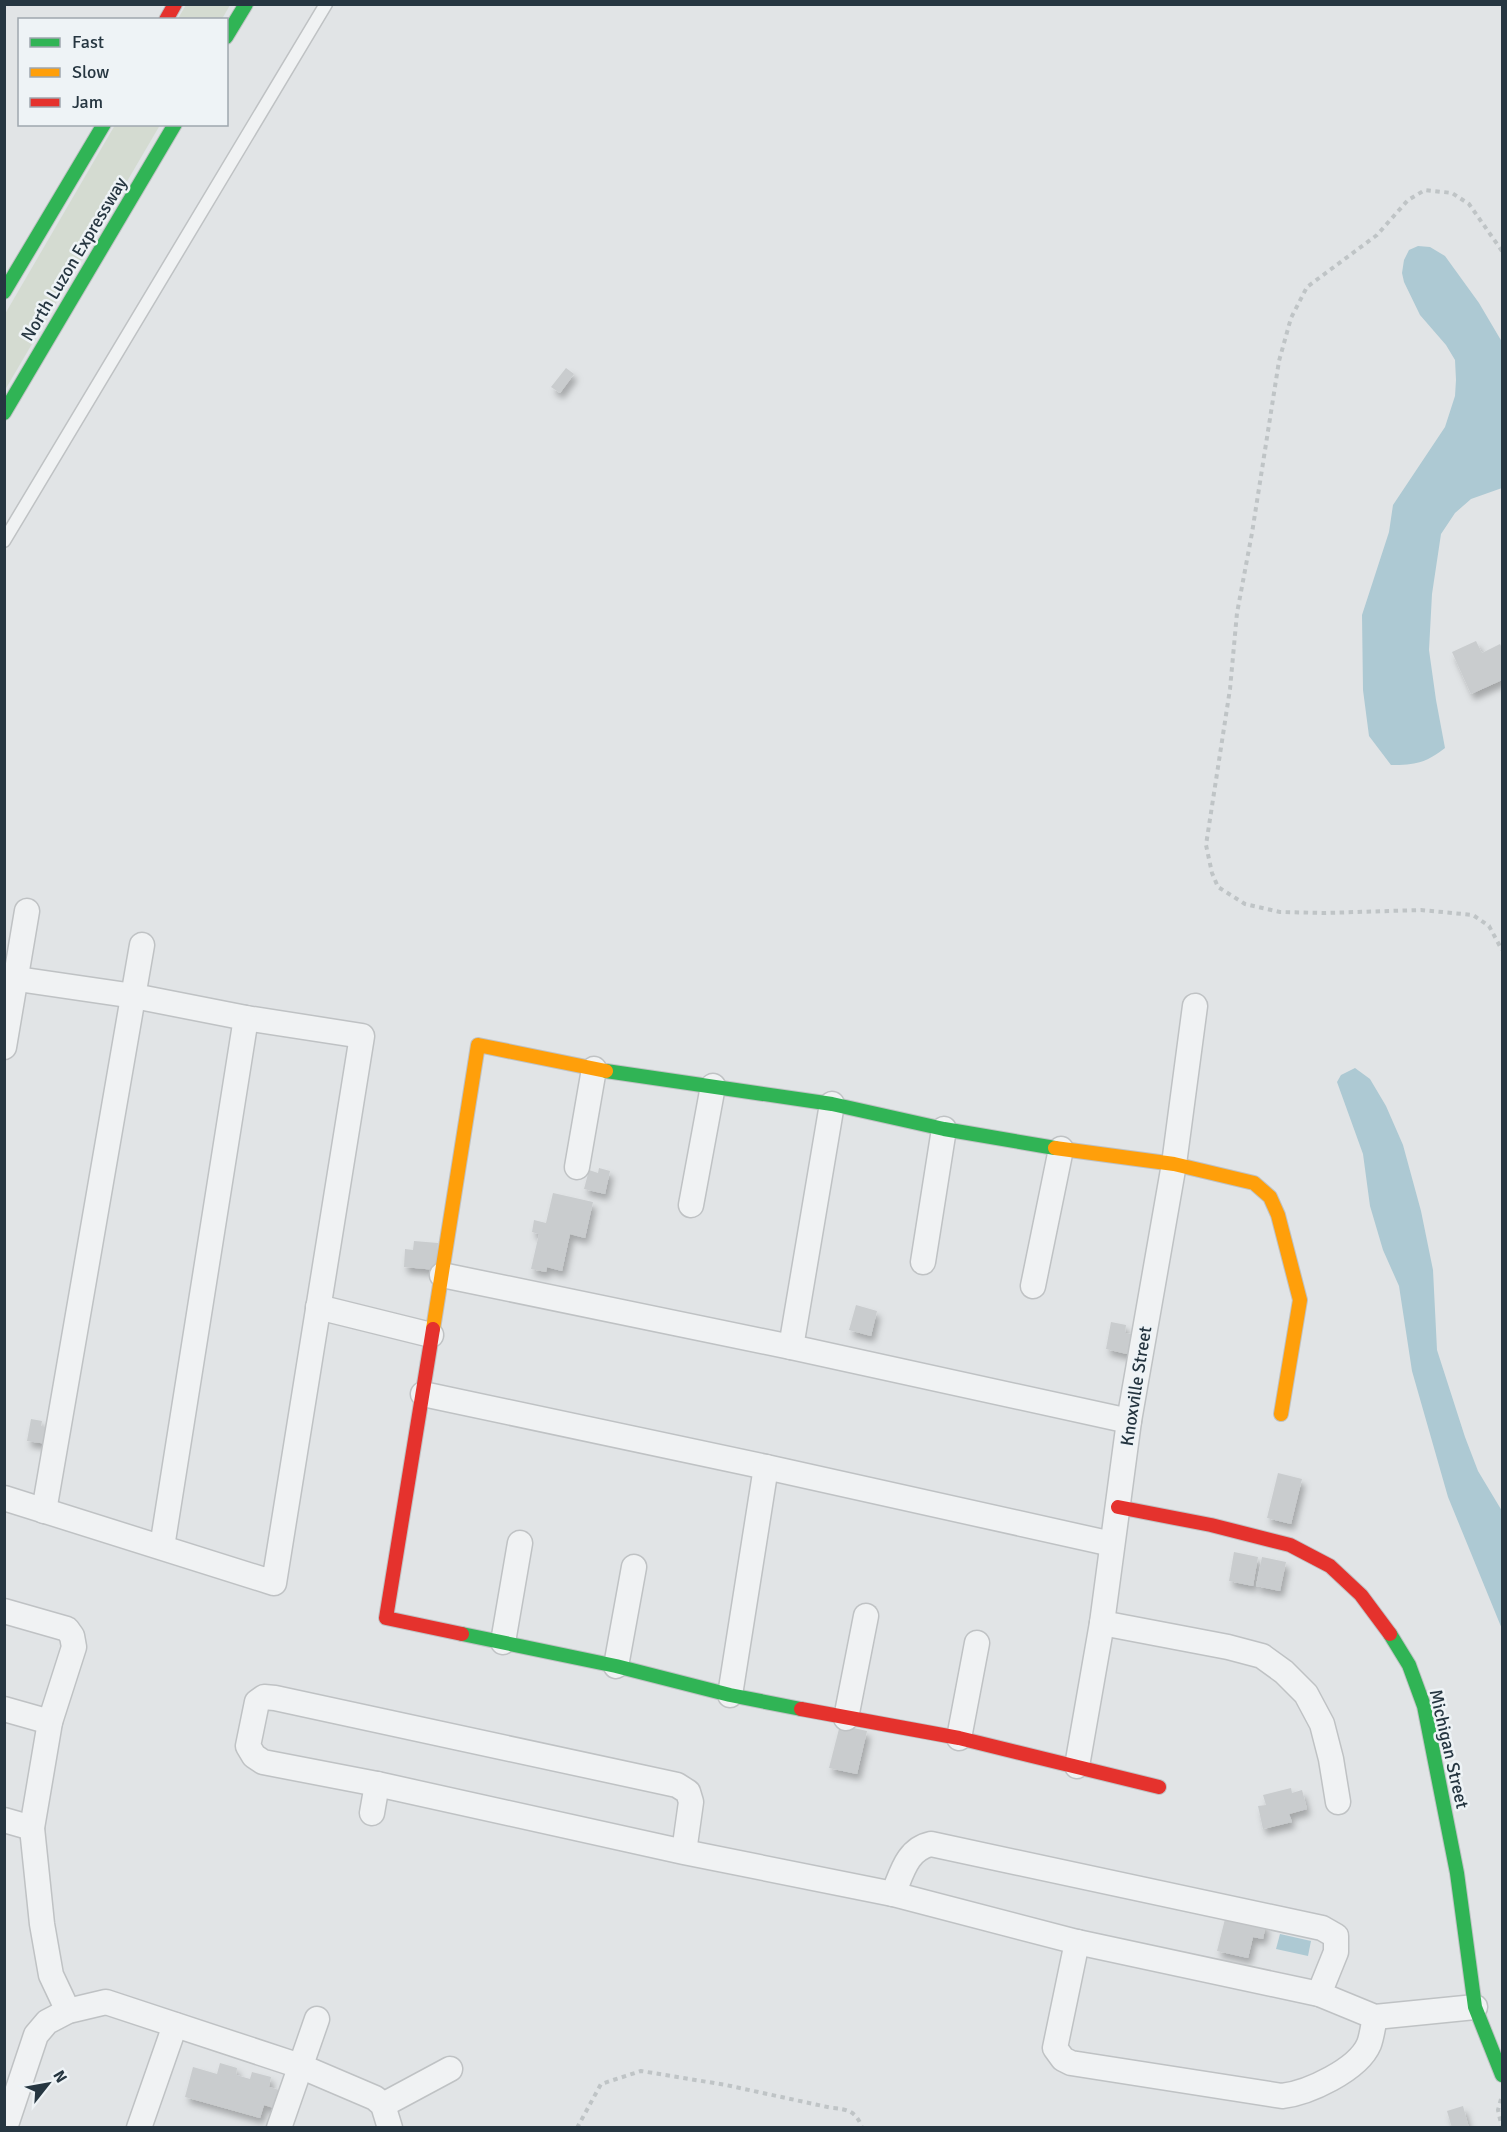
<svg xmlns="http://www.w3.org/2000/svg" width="1507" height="2132" font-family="Signika,sans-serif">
  <defs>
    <filter id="shadow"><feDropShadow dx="3.5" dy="6" stdDeviation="3" flood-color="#0004"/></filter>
  </defs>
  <rect width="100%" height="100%" fill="#e1e4e6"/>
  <g fill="#d4dbd1">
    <polygon points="186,5 230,5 222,19 177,20"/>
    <polygon points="115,125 160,125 5,390 5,314"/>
  </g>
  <g fill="#adc9d3">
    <path d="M1418,246L1430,247L1445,256L1479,303L1502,342V488L1471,499L1455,513L1441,534L1432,594L1429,650L1436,700L1445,748C1426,763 1415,765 1391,765L1369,736L1363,690L1362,615L1389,532L1393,505L1445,427L1455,396L1456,380L1455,360L1446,345L1420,315L1404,282L1402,273L1404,260L1409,250Z"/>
    <polygon points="1355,1068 1370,1079 1386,1106 1403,1145 1421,1211 1433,1270 1437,1350 1465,1437 1478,1471 1502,1511 1502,1629 1448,1497 1412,1371 1399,1286 1383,1250 1370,1206 1363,1154 1337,1082 1341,1075"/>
    <polygon points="1280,1934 1311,1941 1308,1956 1276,1949"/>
  </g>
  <g fill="#c9ccce" filter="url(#shadow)">
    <polygon points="566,368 574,374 560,393 551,387"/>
    <polygon points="1476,641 1482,653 1500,644 1502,648 1502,680 1471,694 1452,652"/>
    <polygon points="599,1168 610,1171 605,1194 584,1189 589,1170 598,1173"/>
    <polygon points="553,1193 593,1202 585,1238 570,1234 562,1271 547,1267 546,1272 531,1269 539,1234 532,1232 534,1220 546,1223"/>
    <polygon points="414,1241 438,1243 436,1270 404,1267 405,1249 413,1250"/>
    <polygon points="856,1305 877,1311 871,1336 849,1330"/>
    <polygon points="1111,1322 1126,1325 1125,1333 1136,1335 1131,1355 1106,1349"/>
    <polygon points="31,1419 42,1421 41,1426 50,1427 47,1444 27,1441"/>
    <polygon points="1278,1473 1302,1479 1291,1524 1267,1518"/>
    <polygon points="1234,1552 1258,1557 1253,1586 1229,1581"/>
    <polygon points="1262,1557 1286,1562 1280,1591 1256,1586"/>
    <polygon points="840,1725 867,1731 857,1774 829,1768"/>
    <polygon points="1291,1788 1292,1793 1302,1790 1307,1809 1289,1814 1292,1822 1263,1829 1258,1806 1266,1805 1263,1795"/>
    <polygon points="1226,1915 1266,1924 1263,1939 1253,1937 1248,1958 1217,1951"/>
    <polygon points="220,2063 237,2068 236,2075 250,2079 252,2072 271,2077 269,2087 279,2090 274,2108 264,2105 260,2118 185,2097 193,2067 217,2074"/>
    <polygon points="1463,2106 1469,2128 1452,2128 1447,2111"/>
  </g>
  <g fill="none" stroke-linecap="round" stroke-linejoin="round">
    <g stroke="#bfc2c4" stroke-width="15">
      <polyline id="lane" points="4,541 326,4"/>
    </g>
    <g stroke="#bfc2c4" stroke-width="27">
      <g id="street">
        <polyline points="4,977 134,996 246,1018 362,1036 274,1583 4,1498"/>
        <polyline points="4,1047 27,911"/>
        <polyline points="577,1167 594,1069"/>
        <polyline points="691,1205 713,1086"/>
        <polyline points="923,1262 944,1129"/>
        <polyline points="442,1275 791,1347 1129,1421"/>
        <polyline points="1033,1286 1061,1149"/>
        <polyline points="318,1307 431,1335"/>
        <polyline points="791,1347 832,1104"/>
        <polyline points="423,1394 766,1467 1112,1544"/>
        <polyline points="44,1511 142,945"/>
        <polyline points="162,1547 246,1018"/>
        <polyline points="4,1611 67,1629 72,1636 74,1647 50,1722 32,1828 42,1924 51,1975 68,2011"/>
        <polyline points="1102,1623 1228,1647 1262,1656 1284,1672 1306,1694 1322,1724 1331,1759 1338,1802"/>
        <polyline points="503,1642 520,1543"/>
        <polyline points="616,1666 634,1567"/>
        <polyline points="730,1695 766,1467"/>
        <polyline points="4,1709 50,1722"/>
        <polyline points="846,1718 866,1616"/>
        <polyline points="959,1738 977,1643"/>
        <polyline points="1077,1766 1102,1623 1129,1421 1174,1164 1195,1006"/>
        <polyline points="372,1813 377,1784"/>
        <polyline points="4,1820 32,1828"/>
        <polyline points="684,1852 691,1802 688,1792 677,1785 275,1698 264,1697 257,1702 248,1746 254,1756 263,1762 377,1784 684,1852 893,1894 1077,1942 1319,1994 1375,2017 1475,2007"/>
        <path d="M893,1894C902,1873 907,1849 931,1844L1322,1928L1336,1936V1952L1319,1994"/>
        <path d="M1077,1942L1055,2048L1063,2059L1071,2063L1282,2096C1308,2093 1358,2070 1369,2044C1372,2036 1373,2026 1375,2017"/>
        <polyline points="383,2105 450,2069"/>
        <polyline points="5,2128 36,2035 47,2022 68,2011 106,2002 300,2066 375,2098 383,2105 390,2128"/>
        <polyline points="139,2128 175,2025"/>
        <polyline points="279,2128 317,2019"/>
      </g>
    </g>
    <g stroke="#bfc2c4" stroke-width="16">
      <g id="fast">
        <polyline points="226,37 246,4"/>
        <polyline points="4,292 104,124"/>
        <polyline points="4,413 175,124"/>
        <polyline points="606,1071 832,1104 944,1129 1055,1148"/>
        <polyline points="462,1634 616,1666 730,1695 801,1709"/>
        <polyline points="1390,1634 1409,1665 1424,1706 1457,1873 1475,2007 1502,2075"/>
      </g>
    </g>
    <g stroke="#bfc2c4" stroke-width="16">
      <g id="slow">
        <polyline points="1055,1148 1174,1164 1254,1183 1270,1197 1278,1215 1300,1300 1281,1414"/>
        <polyline points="433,1329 478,1045 606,1071"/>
      </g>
    </g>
    <g stroke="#bfc2c4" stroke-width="16">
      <g id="jam">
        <polyline points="166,20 175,4"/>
        <polyline points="433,1329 386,1618 462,1634"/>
        <polyline points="1118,1507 1211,1525 1290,1545 1330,1566 1361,1595 1390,1634"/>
        <polyline points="801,1709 959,1738 1159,1787"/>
      </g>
    </g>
    <g stroke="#bfc4c6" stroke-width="4" stroke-dasharray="4.5 4.5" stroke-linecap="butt">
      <polyline points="1502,251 1469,204 1452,193 1425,190 1408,200 1377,235 1307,287 1291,318 1279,361 1252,533 1237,613 1230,689 1206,845 1212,873 1218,887 1245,904 1280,912 1325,913 1421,910 1473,915 1489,926 1502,950"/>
      <polyline points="1501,2099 1498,2110 1502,2128"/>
      <path d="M577,2128L601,2084L641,2071L726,2085L832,2108C848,2109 857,2112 862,2128"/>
    </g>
    <use href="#lane" stroke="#f0f2f3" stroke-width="12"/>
    <use href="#street" stroke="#f0f2f3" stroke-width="24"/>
    <use href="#fast" stroke="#30b455" stroke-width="14"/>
    <use href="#slow" stroke="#ff9f0a" stroke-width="14"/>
    <use href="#jam" stroke="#e5322d" stroke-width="14"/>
  </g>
  <g text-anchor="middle" stroke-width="5" stroke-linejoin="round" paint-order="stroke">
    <g font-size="18" fill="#263641" stroke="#eef3f6">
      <text transform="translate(74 259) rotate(-59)" y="6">North Luzon Expressway</text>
      <text transform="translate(1136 1386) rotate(-81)" y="6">Knoxville Street</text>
      <text transform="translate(1449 1749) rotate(77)" y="6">Michigan Street</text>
    </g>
  </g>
  <rect width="1507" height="2132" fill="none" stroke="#263641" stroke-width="12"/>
  <rect x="18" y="18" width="210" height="108" fill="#eef3f6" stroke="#9ea7ae" stroke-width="1.5"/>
  <rect x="30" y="38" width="30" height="9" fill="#30b455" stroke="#9ea7ae" stroke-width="1.5"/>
  <text x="72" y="48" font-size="18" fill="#263641">Fast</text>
  <rect x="30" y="68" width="30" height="9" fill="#ff9f0a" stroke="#9ea7ae" stroke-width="1.5"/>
  <text x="72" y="78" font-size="18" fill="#263641">Slow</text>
  <rect x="30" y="98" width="30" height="9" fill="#e5322d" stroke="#9ea7ae" stroke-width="1.5"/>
  <text x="72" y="108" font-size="18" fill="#263641">Jam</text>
  <g transform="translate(48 2084) rotate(59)" stroke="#eef3f6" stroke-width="4.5" paint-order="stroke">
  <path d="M0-4.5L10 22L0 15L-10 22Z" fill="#263641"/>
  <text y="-9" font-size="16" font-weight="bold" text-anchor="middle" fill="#263641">N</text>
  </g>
</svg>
